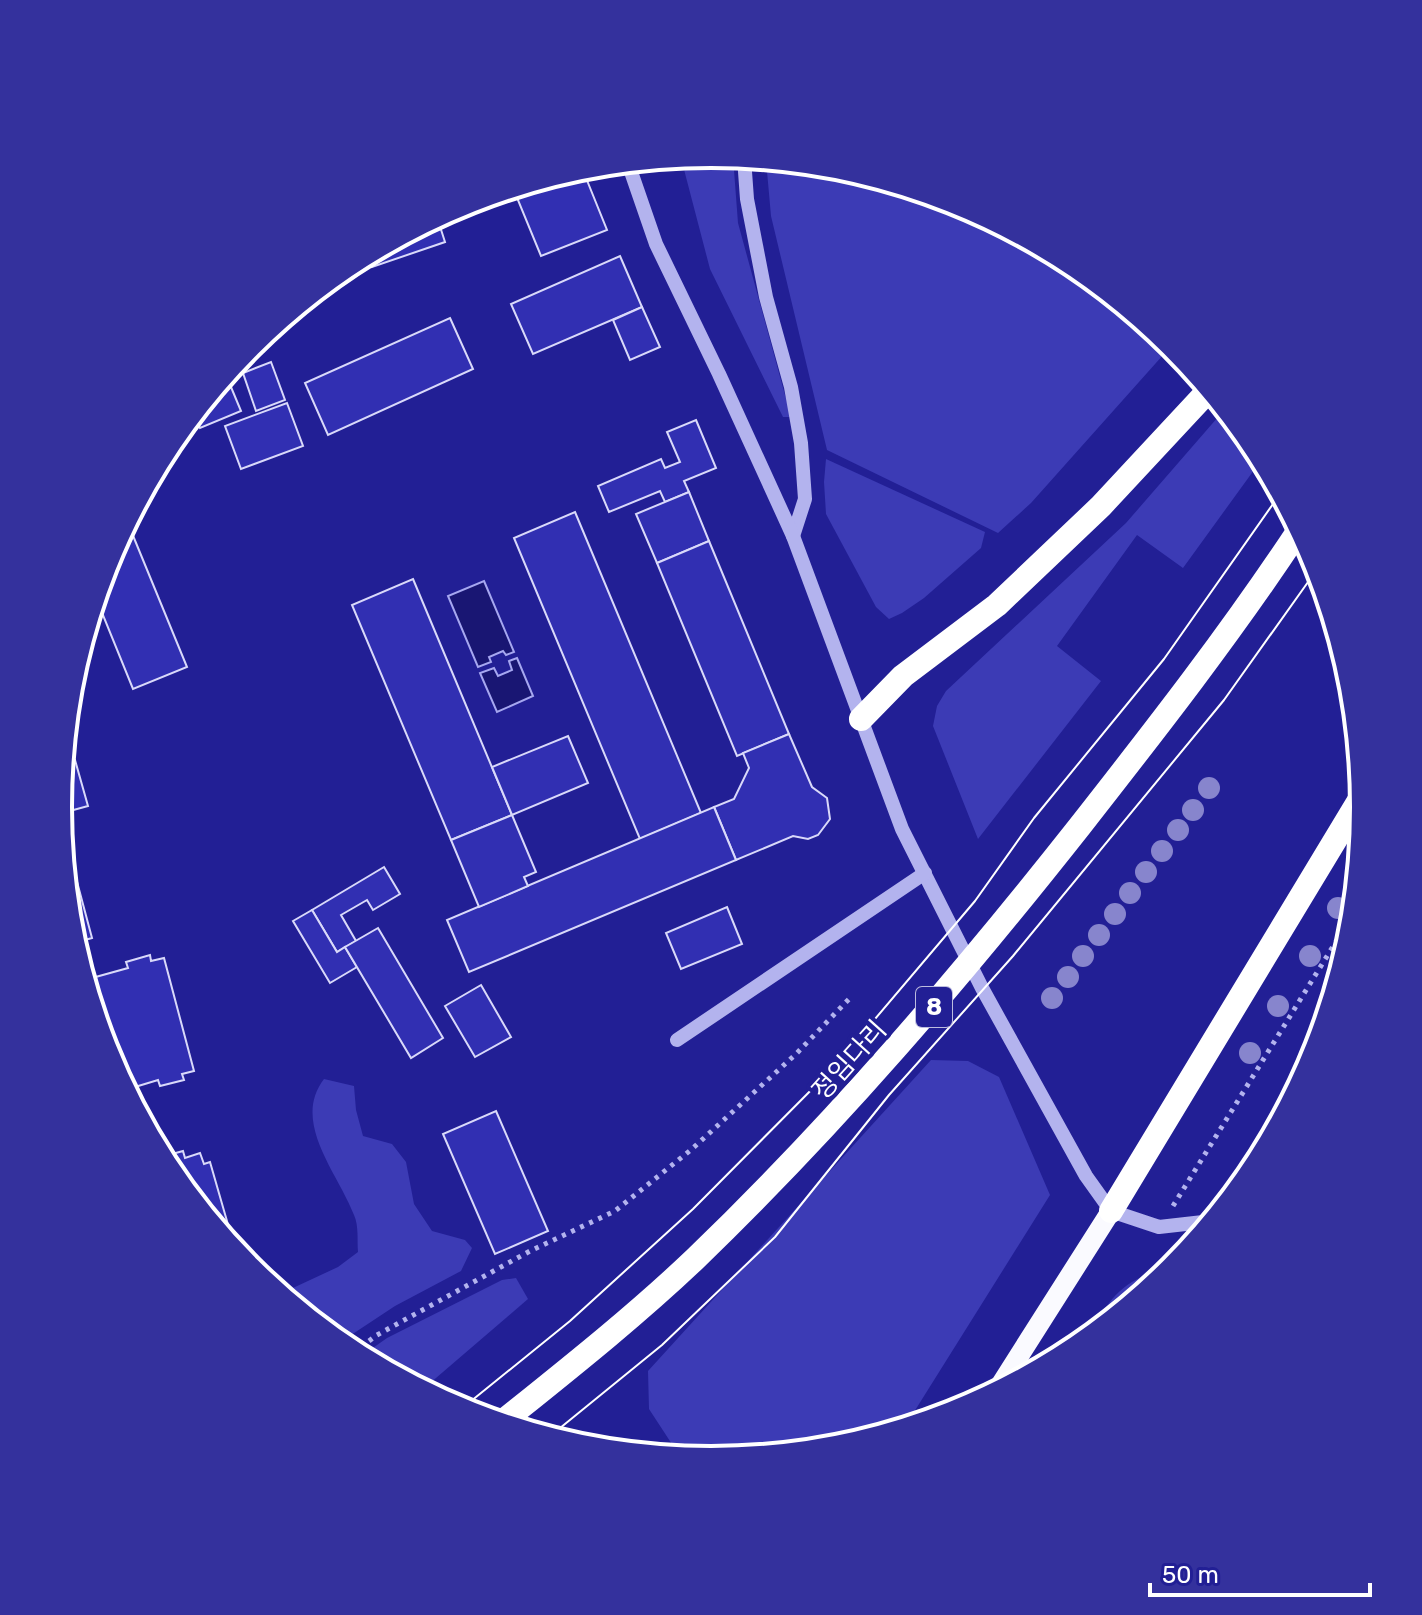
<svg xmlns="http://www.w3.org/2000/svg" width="1422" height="1615" font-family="Rubik,'Noto Sans KR',sans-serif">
  <rect width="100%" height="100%" fill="#221f95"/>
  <g fill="#3c3bb5">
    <polygon points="711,155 733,157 738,223 791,417 783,417 710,269 681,158"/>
    <polygon points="766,160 839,167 961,204 1038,246 1059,264 1063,259 1074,265 1172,345 1031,503 998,533 827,450 771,216"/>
    <polygon points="1225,409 1254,445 1262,459 1183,568 1137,535 1057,646 1101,681 978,839 933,726 937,706 946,691 1126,523"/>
    <polygon points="826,459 985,532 981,548 924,598 902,613 889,619 876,607 826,514 824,482"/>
    <path d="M931,1060L968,1061L999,1077L1050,1195L904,1428L868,1437V1439C817,1454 734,1463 681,1458L649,1409L648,1371Z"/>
    <path d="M324,1079L354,1086L356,1110L363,1136L392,1144L406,1162L414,1204L432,1231L465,1240L472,1248L461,1271L395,1306L339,1343L280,1294L338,1267L358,1252C357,1240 359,1226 354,1215C338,1173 291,1122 324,1079Z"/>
    <path d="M1170,1264H1177L1086,1340C1115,1291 1117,1286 1170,1264Z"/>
    <polygon points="516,1278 528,1299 422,1390 360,1357 387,1338 502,1280"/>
  </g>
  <g fill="#191673" stroke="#a6a7f0" stroke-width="2">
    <polygon points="484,581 514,652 506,655 503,651 489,657 491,662 478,667 448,596"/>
    <polygon points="517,658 533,696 497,712 480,673 494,668 498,676 512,670 509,661"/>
  </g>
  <g fill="#312fb2" stroke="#d9d9fa" stroke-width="2">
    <polygon points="582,168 607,230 541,256 513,188"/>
    <polygon points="437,217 445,242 372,267 368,254"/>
    <polygon points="620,256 642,307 533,354 511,304"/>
    <polygon points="642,307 660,347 630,360 613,320"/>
    <polygon points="450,318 473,369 328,435 305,383"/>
    <polygon points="258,338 263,352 236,362 250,345"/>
    <polygon points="271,362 285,400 256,411 243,373"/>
    <polygon points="226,375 241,411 200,428 194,413"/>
    <polygon points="287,403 303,446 241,469 225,426"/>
    <polygon points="696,420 716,468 684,481 689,492 665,502 660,491 609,512 598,486 661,459 665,468 680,462 667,432"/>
    <polygon points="689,492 709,541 657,563 636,514"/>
    <polygon points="575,512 701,813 640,839 514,538"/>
    <polygon points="127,521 187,667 133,689 96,598 108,557"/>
    <polygon points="709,541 789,734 737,756 657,563"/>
    <polygon points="413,579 512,815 451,840 352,605"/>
    <polygon points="789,734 812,787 827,798 830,819 818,835 808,839 793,836 736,860 714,807 734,799 749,768 743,753"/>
    <polygon points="568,736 588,783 512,815 492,767"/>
    <polygon points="75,760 88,806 59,814 62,764"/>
    <polygon points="714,807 736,860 469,972 447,920"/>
    <polygon points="512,815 536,872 524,877 528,886 479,907 451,840"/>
    <polygon points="63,859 65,865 72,863 92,938 85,940 90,959 79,962 70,934"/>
    <polygon points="384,867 400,894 373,910 367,900 341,915 356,941 337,952 312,910"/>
    <polygon points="727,907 742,944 681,969 666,933"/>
    <polygon points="312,910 337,952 345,947 357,967 330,983 293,921"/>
    <polygon points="378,928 443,1038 411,1058 345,947"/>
    <polygon points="150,955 151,961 164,958 194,1071 182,1074 184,1080 160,1086 158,1080 125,1090 119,1079 92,978 128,968 126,962"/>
    <polygon points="481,985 511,1037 475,1057 445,1006"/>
    <polygon points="496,1111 548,1231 495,1254 443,1134"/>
    <polygon points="183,1151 185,1158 200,1153 204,1164 210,1162 229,1228 223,1230 226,1239 168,1170 161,1157"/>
  </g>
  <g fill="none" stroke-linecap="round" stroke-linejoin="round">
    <g stroke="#b3b3ee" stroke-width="5" stroke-dasharray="4 6" stroke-linecap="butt">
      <polyline points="1173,1206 1353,914"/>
      <polyline points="353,1353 377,1335 530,1251 615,1211 692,1149 797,1053 849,999"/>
    </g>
    <g stroke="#b3b3ee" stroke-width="14">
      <polyline points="744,158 747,199 766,297 791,387 801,443 805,499 793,536"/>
      <polyline points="628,163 656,244 719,374 793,536 902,829 982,988 1086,1176 1111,1211 1159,1227 1212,1221"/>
      <polyline points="677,1040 925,873"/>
    </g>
    <polyline stroke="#fafaff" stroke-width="20" points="996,1392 1111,1211"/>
    <g stroke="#fff" stroke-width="24">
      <polyline points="861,719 903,676 997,605 1101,506 1209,390"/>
      <polyline points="1111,1211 1363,794"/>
    </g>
    <g stroke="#fff" stroke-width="2">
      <polyline points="460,1410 570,1321 693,1209 836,1065 975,901 1034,818 1164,659 1280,494"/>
      <polyline points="549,1437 662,1345 775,1237 889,1095 1013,956 1224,700 1318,568"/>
    </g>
    <path stroke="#fff" stroke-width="24" d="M501,1423C567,1370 634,1317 695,1259C835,1124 960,978 1080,826C1156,729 1231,633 1299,530"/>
  </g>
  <g fill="#8785cd">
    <circle cx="1209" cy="788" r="11"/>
    <circle cx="1193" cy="810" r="11"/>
    <circle cx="1178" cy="830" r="11"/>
    <circle cx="1162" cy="851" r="11"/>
    <circle cx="1146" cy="872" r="11"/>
    <circle cx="1130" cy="893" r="11"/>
    <circle cx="1338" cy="908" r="11"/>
    <circle cx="1115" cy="914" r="11"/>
    <circle cx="1099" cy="935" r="11"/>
    <circle cx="1083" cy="956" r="11"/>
    <circle cx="1310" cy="956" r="11"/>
    <circle cx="1068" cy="977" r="11"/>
    <circle cx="1052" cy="998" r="11"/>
    <circle cx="1278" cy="1006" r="11"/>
    <circle cx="1250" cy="1053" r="11"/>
  </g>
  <g text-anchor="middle" stroke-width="8" stroke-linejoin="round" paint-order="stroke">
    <rect fill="#221f95" stroke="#bdbcdf" stroke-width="2" x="916" y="987" width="36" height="40" rx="6"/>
    <g font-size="24" font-weight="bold" fill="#fff">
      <text x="934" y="1015">8</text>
    </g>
    <g font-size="26" fill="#fff" stroke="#221f95">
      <text transform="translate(849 1060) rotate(-48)" y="9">정임다리</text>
    </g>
  </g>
  <path d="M0 0H1422V1615H0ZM72 807a639 639 0 1 1 1278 0a639 639 0 1 1-1278 0Z" fill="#34319d" fill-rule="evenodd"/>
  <path fill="none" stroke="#fff" stroke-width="4" d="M72 807a639 639 0 1 1 1278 0a639 639 0 1 1-1278 0Z"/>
  <path d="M1150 1583v12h220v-12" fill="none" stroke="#ffffff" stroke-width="4"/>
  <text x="1162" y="1583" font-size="24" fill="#ffffff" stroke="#221f95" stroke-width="6" paint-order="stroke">50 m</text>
</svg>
